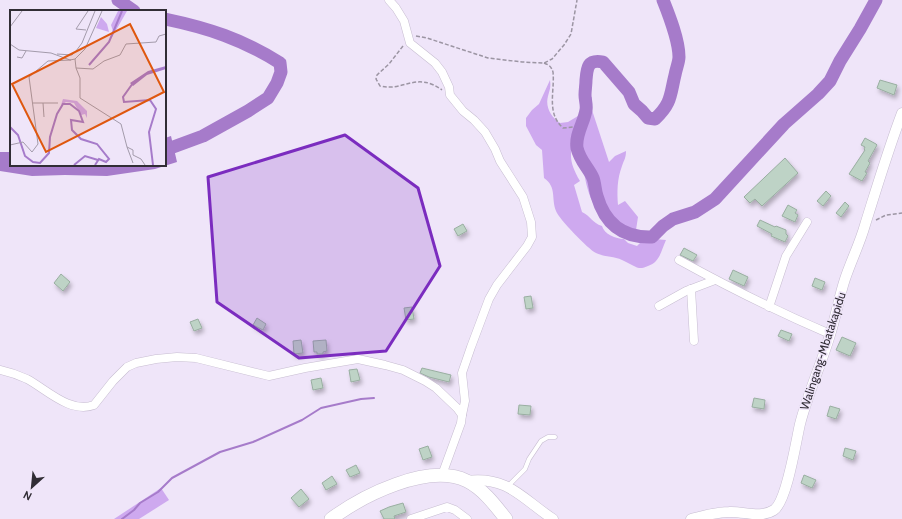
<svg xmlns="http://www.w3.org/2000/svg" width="902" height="519" font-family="Cabin,sans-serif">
  <defs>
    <filter id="shadow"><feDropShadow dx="2" dy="3.5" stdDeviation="2" flood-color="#0004"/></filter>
  </defs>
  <rect width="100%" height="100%" fill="#efe5f9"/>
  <g fill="#cea9ef">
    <path d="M550,80C551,87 550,89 548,96C545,107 551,117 560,123L568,122L578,116L579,128L577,130C569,153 568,160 580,181L574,185L582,212C591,216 592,223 602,226C604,234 616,239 624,239L628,243L637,246L641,242L654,239L666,240C661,251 660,262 648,266C644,268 639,269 636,267C631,265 627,262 622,260C614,256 604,257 596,253C588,249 559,219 556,211C551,198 557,187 544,178L542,150L536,145L526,126V118L532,110L539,104Z"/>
    <path d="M592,97L591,107L609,162L615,156L626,151C626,158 624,160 622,166C617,179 617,192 618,205L625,201L638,217L636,230C623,225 604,219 596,208C579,182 579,125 589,98Z"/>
    <polygon points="161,488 169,500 139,519 114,519"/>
  </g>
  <polygon fill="#a67bca" points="171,136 177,162 155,169 107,176 65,175 32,176 0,171 0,152 11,152 11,165 165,165 165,138"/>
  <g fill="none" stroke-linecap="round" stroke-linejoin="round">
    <polyline stroke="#a67bca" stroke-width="2" points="122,519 134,510 140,503 158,492 172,478 220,452 253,442 302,420 321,408 361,399 374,398"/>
    <g stroke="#a67bca" stroke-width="13">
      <polyline points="118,0 134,11"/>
      <path d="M663,0C669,15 679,40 679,57C679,62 676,69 675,75C670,95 672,103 655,119L648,118L642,111L634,104L629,92L603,62C588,59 587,67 586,80C586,85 585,90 585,95C585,100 587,105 586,110C584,123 575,134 577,148C580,161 588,167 593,178C595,183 595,190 597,196C605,224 623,238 652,237L663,226L673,219L695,212L715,199L784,124L818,94L830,81L840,61L860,29L876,0"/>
      <path d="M165,19C208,28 242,39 280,63L281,72L277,83L268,98L248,111L203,136L165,150"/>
    </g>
  </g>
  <g fill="#bed3c6" stroke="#99aea1" filter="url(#shadow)">
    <polygon points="880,80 897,85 894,95 877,88"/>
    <polygon points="865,138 876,144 877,145 868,161 870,163 865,172 867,173 862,181 849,174 865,150 864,149 865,147 861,145"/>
    <polygon points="785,158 798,173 762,206 755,199 750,203 744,197"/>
    <polygon points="826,191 831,196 823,206 817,201"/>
    <polygon points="845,202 849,206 841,217 836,213"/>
    <polygon points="788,205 797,210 795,213 798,215 795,222 782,216"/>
    <polygon points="760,220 775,227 776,226 786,230 786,234 788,236 785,242 771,236 772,234 757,226"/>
    <polygon points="463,224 467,231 458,236 454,229"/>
    <polygon points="684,248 697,255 693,261 680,255"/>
    <polygon points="733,270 748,277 744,286 729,279"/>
    <polygon points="61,274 70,282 63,291 54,283"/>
    <polygon points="815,278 825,282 822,290 812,286"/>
    <polygon points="531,296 533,308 526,309 524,297"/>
    <polygon points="412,307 414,319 406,320 404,308"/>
    <polygon points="257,318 266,324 263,330 253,325"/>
    <polygon points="198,319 202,328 194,331 190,322"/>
    <polygon points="781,330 792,334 789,341 778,336"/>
    <polygon points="842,337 856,343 850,356 836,350"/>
    <polygon points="301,340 303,353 294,354 293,341"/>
    <polygon points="326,340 327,351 323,352 323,354 317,354 317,352 314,352 313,341"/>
    <polygon points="422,368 451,375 449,382 429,377 420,373"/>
    <polygon points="357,369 360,380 351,382 349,370"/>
    <polygon points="321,378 323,388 313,390 311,380"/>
    <polygon points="754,398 765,400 764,409 752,407"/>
    <polygon points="519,405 531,406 530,415 518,414"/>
    <polygon points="830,406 840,409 836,419 827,416"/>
    <polygon points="428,446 432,457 423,460 419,449"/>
    <polygon points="845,448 856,451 853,460 843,456"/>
    <polygon points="356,465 360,473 350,477 346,470"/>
    <polygon points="804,475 816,480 812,488 801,483"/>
    <polygon points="332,476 337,484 326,490 322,483"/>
    <polygon points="301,489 309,499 299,507 291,498"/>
    <polygon points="403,503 406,512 394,516 395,519 384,519 380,511 389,507"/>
  </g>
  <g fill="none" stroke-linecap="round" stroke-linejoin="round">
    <g stroke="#c7bdd1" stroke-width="5">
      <polyline id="service" points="508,486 525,469 529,459 541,441 548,437 555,437"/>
    </g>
    <g stroke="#c7bdd1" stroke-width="9">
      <g id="minor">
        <polyline points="389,0 396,8 404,21 410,43 435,63 442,72 449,87 450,95 463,111 474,120 485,132 495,149 500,161 523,197 531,222 532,237 527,246 497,285 489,299 471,347 462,373 465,401 462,415"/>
        <path d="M679,260C728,287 778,312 830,334"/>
        <polyline points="691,289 694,341"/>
        <polyline points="659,306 686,291 715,280"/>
        <polyline points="769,307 786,256 807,222"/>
        <path d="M0,370C9,372 18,375 27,379C46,389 70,414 94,405L113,381L127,367L136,363L156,359L177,357L196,358L269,376L305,368L358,359L385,365L403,370L425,381L436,388L457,408L462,415L461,423L442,475"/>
        <polyline points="411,519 447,507 455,510 467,519"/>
      </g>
    </g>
    <g stroke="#c7bdd1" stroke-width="11">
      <g id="tertiary">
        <path d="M467,481C509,476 522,499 553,519"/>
        <path d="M691,519C703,516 716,512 729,512C744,511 760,519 774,510C787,501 796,441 800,424C808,393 821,365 830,335C836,316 839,297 845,279C851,261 860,243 865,225C877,187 888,150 902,113"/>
      </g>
    </g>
    <g stroke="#c7bdd1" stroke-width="14">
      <path id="trunk" d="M331,519C362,496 428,462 467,481C483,489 495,505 506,519"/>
    </g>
    <g stroke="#9c95a3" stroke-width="1.5" stroke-dasharray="4 2" stroke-linecap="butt">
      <polyline points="416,36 427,38 488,58 522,62 544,63 552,59 564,45 571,34 577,0"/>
      <path d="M403,46L389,64L377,75L376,79L380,86C403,92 416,71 442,90"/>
      <path d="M544,63C549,65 551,66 553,72C555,91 546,113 563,128L573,127"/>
      <polyline points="876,220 886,215 902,213"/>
    </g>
    <use href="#service" stroke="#fff" stroke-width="4"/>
    <use href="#minor" stroke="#fff" stroke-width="8"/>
    <use href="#tertiary" stroke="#fff" stroke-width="10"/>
    <use href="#trunk" stroke="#fff" stroke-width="13"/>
  </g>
  <path fill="#7b2cbf" fill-opacity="0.2" stroke="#7b2cbf" stroke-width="3" stroke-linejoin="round" d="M345,135L418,188L440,266L386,351L299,358L217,302L208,177Z"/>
  <g text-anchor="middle" stroke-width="3" stroke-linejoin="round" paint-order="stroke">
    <g font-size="12" fill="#312d35" stroke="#efe5f9">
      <text transform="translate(823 351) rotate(-72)" y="4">Walingang-Mbatakapidu</text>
    </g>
  </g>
  <g transform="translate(10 10)">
    <rect width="156" height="156" fill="#efe5f9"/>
    <path d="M108,1H117L101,29L103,21L101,15ZM91,7L97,14L99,22L86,18ZM53,89L67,91L77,101V108L75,104L71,105L64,93L56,92L51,95Z" fill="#cea9ef"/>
    <path d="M156,56V59L137,65L123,76L120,73L138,61Z" fill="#a67bca"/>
    <path fill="none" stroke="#a67bca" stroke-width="2" d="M79,55L99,32L112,1M123,73L113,87L114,92L140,90L146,99L139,122L143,155M0,117L8,125L15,146L23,152L30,153L39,143L40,127L47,104L53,94H60L69,101L73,112L61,110L62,120L71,129L87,134L99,149L96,152L89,149L85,155M64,155L75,146L88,150"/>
    <path fill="none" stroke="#a39bab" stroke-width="1" d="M0,17L12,1M76,20L66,19L78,1M0,34L9,40L41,43L60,50L65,49L75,39L92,1M47,44L62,45L66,41L72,33L85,1M7,47L12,48L16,41M65,49L66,58L83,59L94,51L110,45L116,34L146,32L149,26L156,24M66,58L70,68V88L111,114L117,137L123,140V145L131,149L135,155M23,93H48M33,93L34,107M0,135L13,132L22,142L28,134L19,67L38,51L61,50M117,137L123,153"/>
    <path fill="#df570e" fill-opacity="0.15" stroke="#df570e" stroke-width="2" d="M120,14L154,82L36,142L2,74Z"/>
    <rect width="156" height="156" fill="none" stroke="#312d35" stroke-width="2"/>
  </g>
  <g transform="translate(32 487) rotate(207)" stroke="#efe5f9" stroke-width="3" paint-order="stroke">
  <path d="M0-3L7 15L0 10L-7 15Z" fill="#312d35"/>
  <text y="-6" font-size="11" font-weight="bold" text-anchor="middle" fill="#312d35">N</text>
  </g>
</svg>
